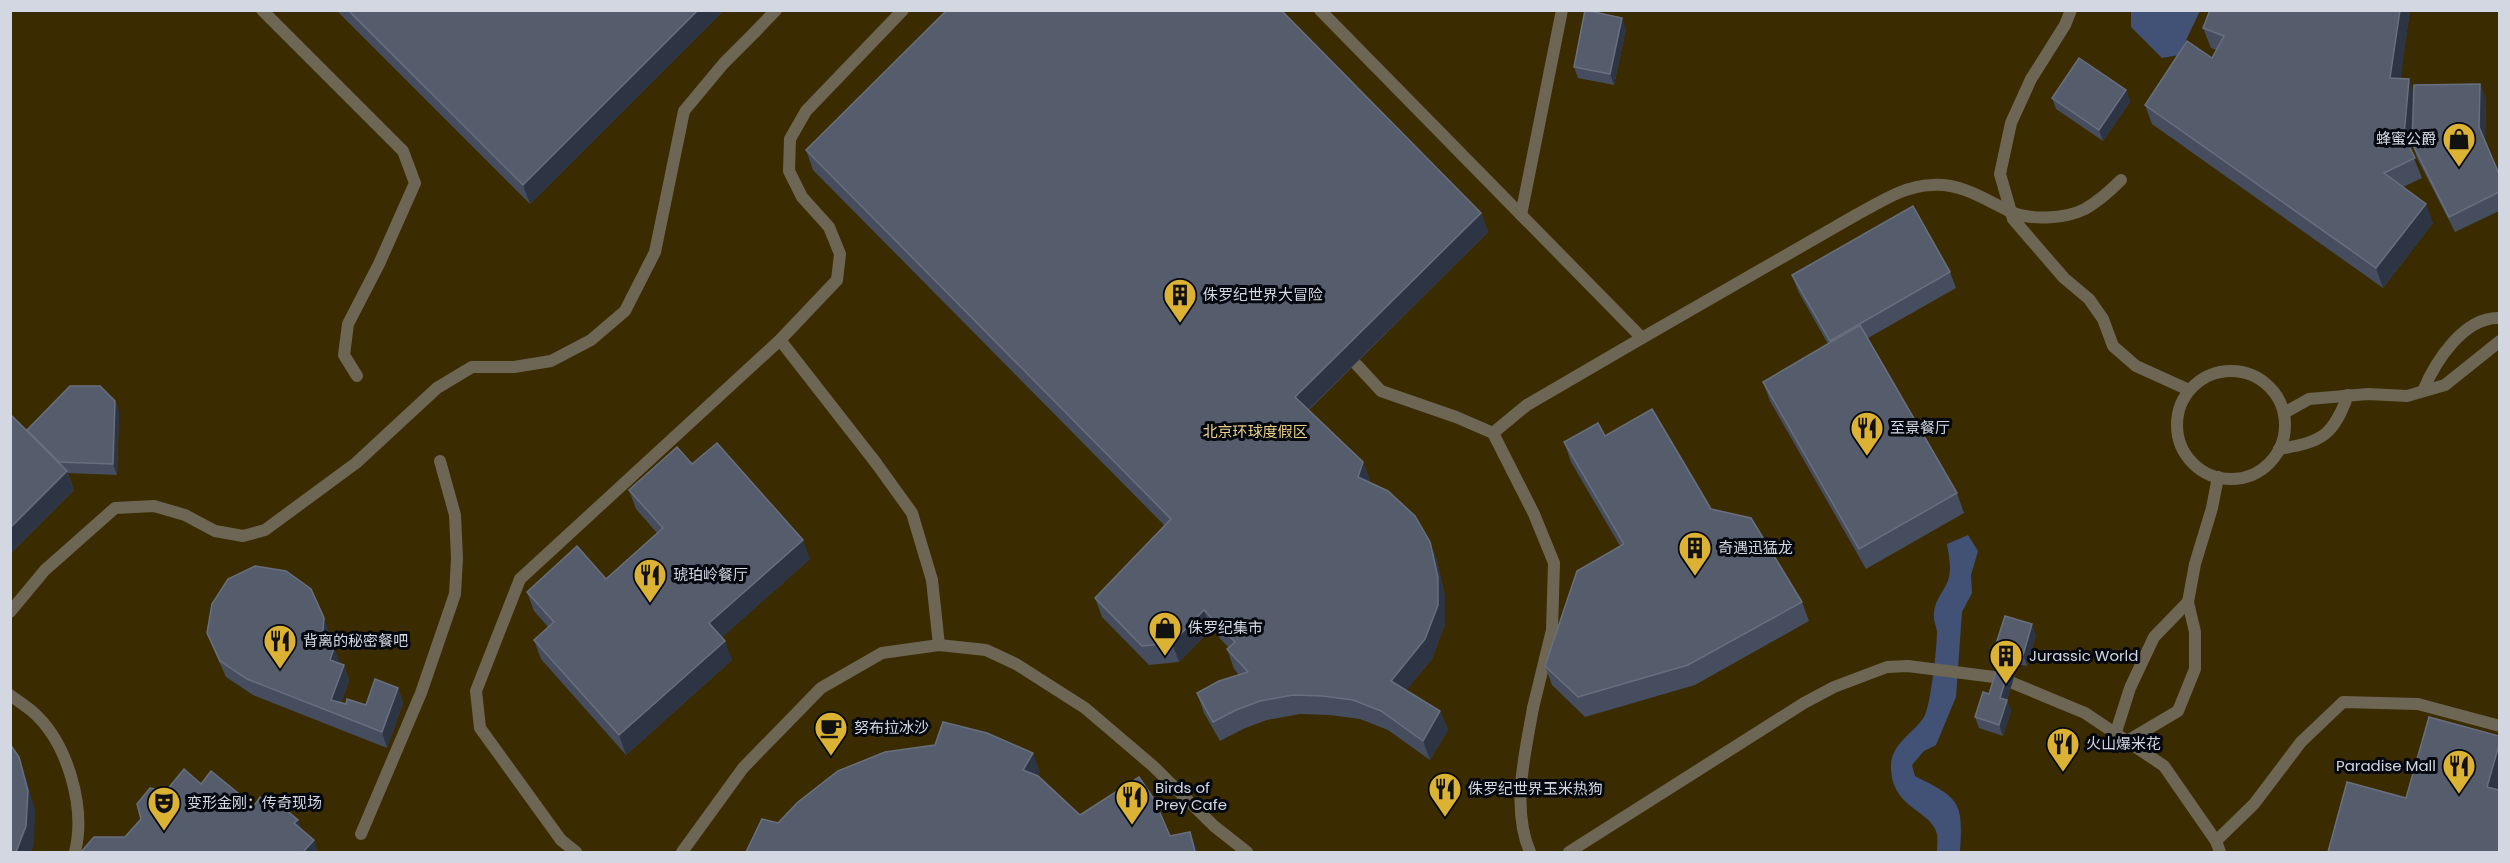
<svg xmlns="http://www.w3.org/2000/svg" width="2510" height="863" font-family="Poppins,'Noto Sans SC',sans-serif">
  <rect width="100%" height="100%" fill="#171d2d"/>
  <polygon fill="#3a2b00" points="10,11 2499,11 2499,852 11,852"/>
  <g fill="#425277">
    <polygon points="2131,11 2200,11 2179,55 2162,58 2131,27"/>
    <path d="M1968,535L1978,551L1971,575L1972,593L1962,612L1956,697L1936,745L1924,751L1912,765L1915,776C1961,799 1963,802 1960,852H1937C1937,847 1938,840 1937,834C1931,809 1890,809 1891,765C1892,743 1913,734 1924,717C1931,705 1937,647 1937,631C1936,625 1933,620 1934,613C1935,601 1941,595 1946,585C1953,572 1949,557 1947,544Z"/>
  </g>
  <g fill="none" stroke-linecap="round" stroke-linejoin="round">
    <g stroke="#6d6654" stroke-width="12">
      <polyline points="262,10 403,151 415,183 379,264 348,324 344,355 357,376"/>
      <polyline points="1320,10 1642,338 1856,215"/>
      <polyline points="755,32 776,10"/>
      <polyline points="1521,215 1562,10"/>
      <polyline points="780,340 876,463"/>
      <polyline points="1357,365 1381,391 1456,417 1493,433"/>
      <polyline points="1533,708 1552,630 1554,563 1534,514 1493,433 1527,405 1642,338"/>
      <polyline points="2301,742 2343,702 2418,704 2500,726"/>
      <polyline points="361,834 421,693 455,594 457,558 455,515 440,461"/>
      <polyline points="561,840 480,728 476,691 520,579 780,340 837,280 840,254 829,227 802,197 789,171 790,139 806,111 903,10"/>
    </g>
    <g stroke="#6d6654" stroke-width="12">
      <polyline points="2071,10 2065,25 2031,79 2011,123 2000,174 2013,219 2064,278 2089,299 2103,319 2113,346 2136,366 2189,390"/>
      <path d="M1856,215C1881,202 1903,186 1932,185C1961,183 1984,199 2009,211C2030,221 2065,219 2085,209C2099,201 2110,191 2121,180"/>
      <circle cx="2231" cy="425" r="54"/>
      <path d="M2423,391C2435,362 2464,316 2500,318"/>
      <polyline points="2284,413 2309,399 2368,394 2407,396 2445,385 2500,341"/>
      <path d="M2279,449C2322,442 2333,436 2348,395"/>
      <polyline points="876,463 912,513 932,580 939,645"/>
      <polyline points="10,612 45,570 115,508 154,506 185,515 215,531 243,536 265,530 356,463 437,388 472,367 514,367 551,361 591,340 625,311 655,252 684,111 724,63 755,32"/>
      <path d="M10,695C18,701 26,706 33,712C68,743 86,808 75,852"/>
      <polyline points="2116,732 2130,688 2154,637 2188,602"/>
      <polyline points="2129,740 2178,711 2195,669 2195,632 2188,602 2195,564 2212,508 2218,477"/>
      <polyline points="561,840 576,852"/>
      <polyline points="2216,841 2254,804 2301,742"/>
      <polyline points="682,852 743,768 821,688 882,653 939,645 986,650 1016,664 1085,708 1153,766 1214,826 1247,852"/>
      <path d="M1530,852C1511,808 1525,754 1533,708"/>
      <polyline points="1569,852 1804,703 1834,687 1887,667 1908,666 1994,677 2008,681 2085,713 2164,766 2216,841 2220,852"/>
    </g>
  </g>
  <g fill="#464d5e">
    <polygon points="336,10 724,10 530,204"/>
    <polygon points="2210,10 2410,10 2400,79 2414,94 2480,84 2486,99 2485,140 2499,174 2499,211 2455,232 2417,158 2412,143 2411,151 2422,178 2403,187 2433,223 2383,288 2152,124 2145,105 2212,58 2216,50 2211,48 2203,28"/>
    <polygon points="1626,29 1614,85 1578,78 1574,67"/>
    <polygon points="2126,90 2130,102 2103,141 2056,109 2052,98"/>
    <polygon points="806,150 1481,213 1488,232 1309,410 1363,462 1370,481 1369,482 1430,542 1437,561 1445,596 1445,624 1432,659 1406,690 1440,711 1448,730 1430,760 1388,730 1360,719 1330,715 1300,714 1267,720 1243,729 1220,741 1204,713 1197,693 1239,675 1234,669 1227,649 1229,648 1211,629 1179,662 1149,665 1102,617 1095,598 1165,526 813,170"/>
    <polygon points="1950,272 1956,288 1868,338 1957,493 1964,513 1866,569 1770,401 1763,382 1828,344 1798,291 1792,275"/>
    <polygon points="115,401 119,412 117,475 68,473 74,490 10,554 10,414 27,430"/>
    <polygon points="1605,436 1711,509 1802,602 1809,621 1695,685 1585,717 1552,685 1545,666 1620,546 1571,462 1564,442"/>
    <polygon points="692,464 810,559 722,637 732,660 626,755 541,659 534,640 548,627 534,611 527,592 606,579 657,533 636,509 629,490"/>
    <polygon points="207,633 330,634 329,646 334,648 340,664 344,665 349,681 341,703 346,704 366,705 398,688 403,703 387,748 253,695 226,677 213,648"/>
    <polygon points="2036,635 2027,666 2018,664 2007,700 2011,711 2003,736 1979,728 1975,717 1989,694 2000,658 1999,658 1995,647"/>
  </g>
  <g fill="#2d3444">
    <polygon points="698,10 724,10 530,204 523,185"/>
    <polygon points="2400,10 2410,10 2398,98 2390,78"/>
    <polygon points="1622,18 1626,29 1614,85 1610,74"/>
    <polygon points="2409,79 2416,99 2411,155 2404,136"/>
    <polygon points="2480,84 2486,99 2485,143 2479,127"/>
    <polygon points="2126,90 2130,102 2103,141 2099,130"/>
    <polygon points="2426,204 2433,223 2383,288 2376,268"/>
    <polygon points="1481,213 1488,232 1302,416 1295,397"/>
    <polygon points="115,401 119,412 117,475 113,464"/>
    <polygon points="1363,462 1370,481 1365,497 1358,477"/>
    <polygon points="67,471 74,490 10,554 10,528"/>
    <polygon points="803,540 810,559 716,643 709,623"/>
    <polygon points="1430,542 1437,561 1445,596 1445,624 1432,659 1398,700 1391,681"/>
    <polygon points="1204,610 1211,629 1179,662 1172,643"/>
    <polygon points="324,618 330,634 327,659 322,643"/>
    <polygon points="2032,624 2036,635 2027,666 2023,655"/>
    <polygon points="725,641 732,660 626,755 619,735"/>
    <polygon points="334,648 340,663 336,676 330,660"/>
    <polygon points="2014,653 2018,664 2007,700 2011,711 2003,736 1999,725 2000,698"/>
    <polygon points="344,665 349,681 337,715 331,700"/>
    <polygon points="398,688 403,703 387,748 382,732"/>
    <polygon points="1440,711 1448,730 1430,760 1423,741"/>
    <polygon points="2499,745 2499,789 2495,806 2487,787"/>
    <polygon points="1033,753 1040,772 1030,789 1023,770"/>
    <polygon points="19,757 26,777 35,810 34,845 31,852 16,852"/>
    <polygon points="298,820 305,839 294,823"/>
    <polygon points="1190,832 1198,852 1195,852"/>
    <polygon points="314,840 318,852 303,852"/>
  </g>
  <g fill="#555c6c" stroke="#686f7f" stroke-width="1.5">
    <polygon points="348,10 698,10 523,185"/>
    <polygon points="947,10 1281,10 1481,213 1295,397 1363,462 1358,477 1388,491 1415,516 1430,542 1438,577 1438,605 1425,639 1391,681 1440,711 1423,741 1381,711 1353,700 1323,696 1293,695 1260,701 1236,710 1213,722 1197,693 1219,681 1248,672 1227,649 1235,642 1204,610 1172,643 1142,646 1095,598 1171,519 806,150"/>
    <polygon points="1585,10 1622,18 1610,74 1574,67"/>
    <polygon points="2210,10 2400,10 2390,78 2409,79 2404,136 2415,158 2384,173 2426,204 2376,268 2145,105 2187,41 2212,58 2224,36 2203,28"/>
    <polygon points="2079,58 2126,90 2099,130 2052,98"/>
    <polygon points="2480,84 2479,127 2499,174 2499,192 2449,217 2412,143 2414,85"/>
    <polygon points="1913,206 1950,272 1830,341 1792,275"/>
    <polygon points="1860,325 1957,493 1859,549 1763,382"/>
    <polygon points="70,386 100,386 115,401 113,464 59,462 27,430"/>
    <polygon points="1652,409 1711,509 1751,518 1802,602 1688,665 1578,697 1545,666 1577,571 1624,544 1564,442 1598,423 1605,436"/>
    <polygon points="10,414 67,471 10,528"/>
    <polygon points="717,443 803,540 709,623 725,641 619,735 534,640 554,622 527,592 577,546 606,579 663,528 629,490 677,447 692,464"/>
    <polygon points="255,566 286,571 311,589 324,618 322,643 334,648 330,660 344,665 331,700 346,704 347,699 366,705 375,679 398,688 382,732 247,679 220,661 207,633 212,604 228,579"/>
    <polygon points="2005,616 2032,624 2023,655 2014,653 2000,698 2007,700 1999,725 1975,717 1983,692 1989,694 2003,649 1995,647"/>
    <polygon points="2429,717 2499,736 2499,745 2487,787 2499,790 2499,852 2328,852 2347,782 2406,798"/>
    <polygon points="943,722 987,733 1033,753 1023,770 1038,776 1080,815 1139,777 1154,799 1170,836 1190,832 1195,852 746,852 762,819 778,823 798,802 838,771 885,752 935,745"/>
    <polygon points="10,744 19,757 28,791 26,826 16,852 10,852"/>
    <polygon points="184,769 201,784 211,771 254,806 260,797 274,807 278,803 298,820 294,823 314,840 303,852 81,852 94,837 125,837 141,819 137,804 150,788 166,791"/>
  </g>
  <defs>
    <g id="shop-pin" transform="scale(1.725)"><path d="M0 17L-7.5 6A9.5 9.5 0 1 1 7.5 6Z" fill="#dbb233" stroke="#05080e"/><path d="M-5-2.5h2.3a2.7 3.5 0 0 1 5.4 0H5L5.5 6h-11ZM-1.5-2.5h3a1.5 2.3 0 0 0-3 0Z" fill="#111"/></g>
    <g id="building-pin" transform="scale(1.725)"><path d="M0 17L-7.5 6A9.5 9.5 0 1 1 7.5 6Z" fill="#dbb233" stroke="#05080e"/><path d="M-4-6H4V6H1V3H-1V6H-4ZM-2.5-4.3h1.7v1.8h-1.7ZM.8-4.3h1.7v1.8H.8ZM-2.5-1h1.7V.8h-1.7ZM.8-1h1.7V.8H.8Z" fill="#111"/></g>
    <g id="restaurant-pin" transform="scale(1.725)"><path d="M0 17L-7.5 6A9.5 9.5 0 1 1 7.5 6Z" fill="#dbb233" stroke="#05080e"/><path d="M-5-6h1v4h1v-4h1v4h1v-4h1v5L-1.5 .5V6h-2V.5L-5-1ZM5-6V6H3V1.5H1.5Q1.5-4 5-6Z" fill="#111"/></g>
    <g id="cafe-pin" transform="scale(1.725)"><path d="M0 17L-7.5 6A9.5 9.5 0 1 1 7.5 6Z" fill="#dbb233" stroke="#05080e"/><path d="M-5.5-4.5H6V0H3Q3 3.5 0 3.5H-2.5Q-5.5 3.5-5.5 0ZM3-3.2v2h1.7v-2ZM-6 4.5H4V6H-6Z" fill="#111"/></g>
    <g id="theatre-pin" transform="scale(1.725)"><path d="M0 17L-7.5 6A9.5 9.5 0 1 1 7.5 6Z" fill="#dbb233" stroke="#05080e"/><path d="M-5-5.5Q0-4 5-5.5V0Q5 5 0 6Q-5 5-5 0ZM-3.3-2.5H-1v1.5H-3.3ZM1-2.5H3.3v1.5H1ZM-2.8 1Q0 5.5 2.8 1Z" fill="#111"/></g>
  </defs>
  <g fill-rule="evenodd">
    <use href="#shop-pin" x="2459" y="139"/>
    <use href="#building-pin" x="1180" y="295"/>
    <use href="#restaurant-pin" x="1867" y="428"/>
    <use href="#building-pin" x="1695" y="548"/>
    <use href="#restaurant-pin" x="650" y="575"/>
    <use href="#shop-pin" x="1165" y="628"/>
    <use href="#restaurant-pin" x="280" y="641"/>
    <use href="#building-pin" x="2006" y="656"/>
    <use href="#cafe-pin" x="831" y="728"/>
    <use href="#restaurant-pin" x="2063" y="744"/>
    <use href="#restaurant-pin" x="2459" y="766"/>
    <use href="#restaurant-pin" x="1445" y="789"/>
    <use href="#restaurant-pin" x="1132" y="797"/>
    <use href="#theatre-pin" x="164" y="803"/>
  </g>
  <g text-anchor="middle" stroke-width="6" stroke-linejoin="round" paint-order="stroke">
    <g font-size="15" fill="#d2d7e2" stroke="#05080e" text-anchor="start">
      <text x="2436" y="144" text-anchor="end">蜂蜜公爵</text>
      <text x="1203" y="300">侏罗纪世界大冒险</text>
      <text x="1890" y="433">至景餐厅</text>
      <text x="1718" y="553">奇遇迅猛龙</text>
      <text x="673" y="580">琥珀岭餐厅</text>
      <text x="1188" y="633">侏罗纪集市</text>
      <text x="303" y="646">背离的秘密餐吧</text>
      <text x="2029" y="661">Jurassic World</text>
      <text x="854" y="733">努布拉冰沙</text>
      <text x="2086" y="749">火山爆米花</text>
      <text x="2436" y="771" text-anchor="end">Paradise Mall</text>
      <text x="1155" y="793">Birds of<tspan x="1155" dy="17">Prey Cafe</tspan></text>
      <text x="1468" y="794">侏罗纪世界玉米热狗</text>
      <text x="187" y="808">变形金刚：传奇现场</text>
    </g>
    <g font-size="15" fill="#ead089" stroke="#05080e">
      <text x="1255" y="437">北京环球度假区</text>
    </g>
  </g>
  <rect width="2510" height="863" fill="none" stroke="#d2d7e2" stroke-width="24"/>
</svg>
